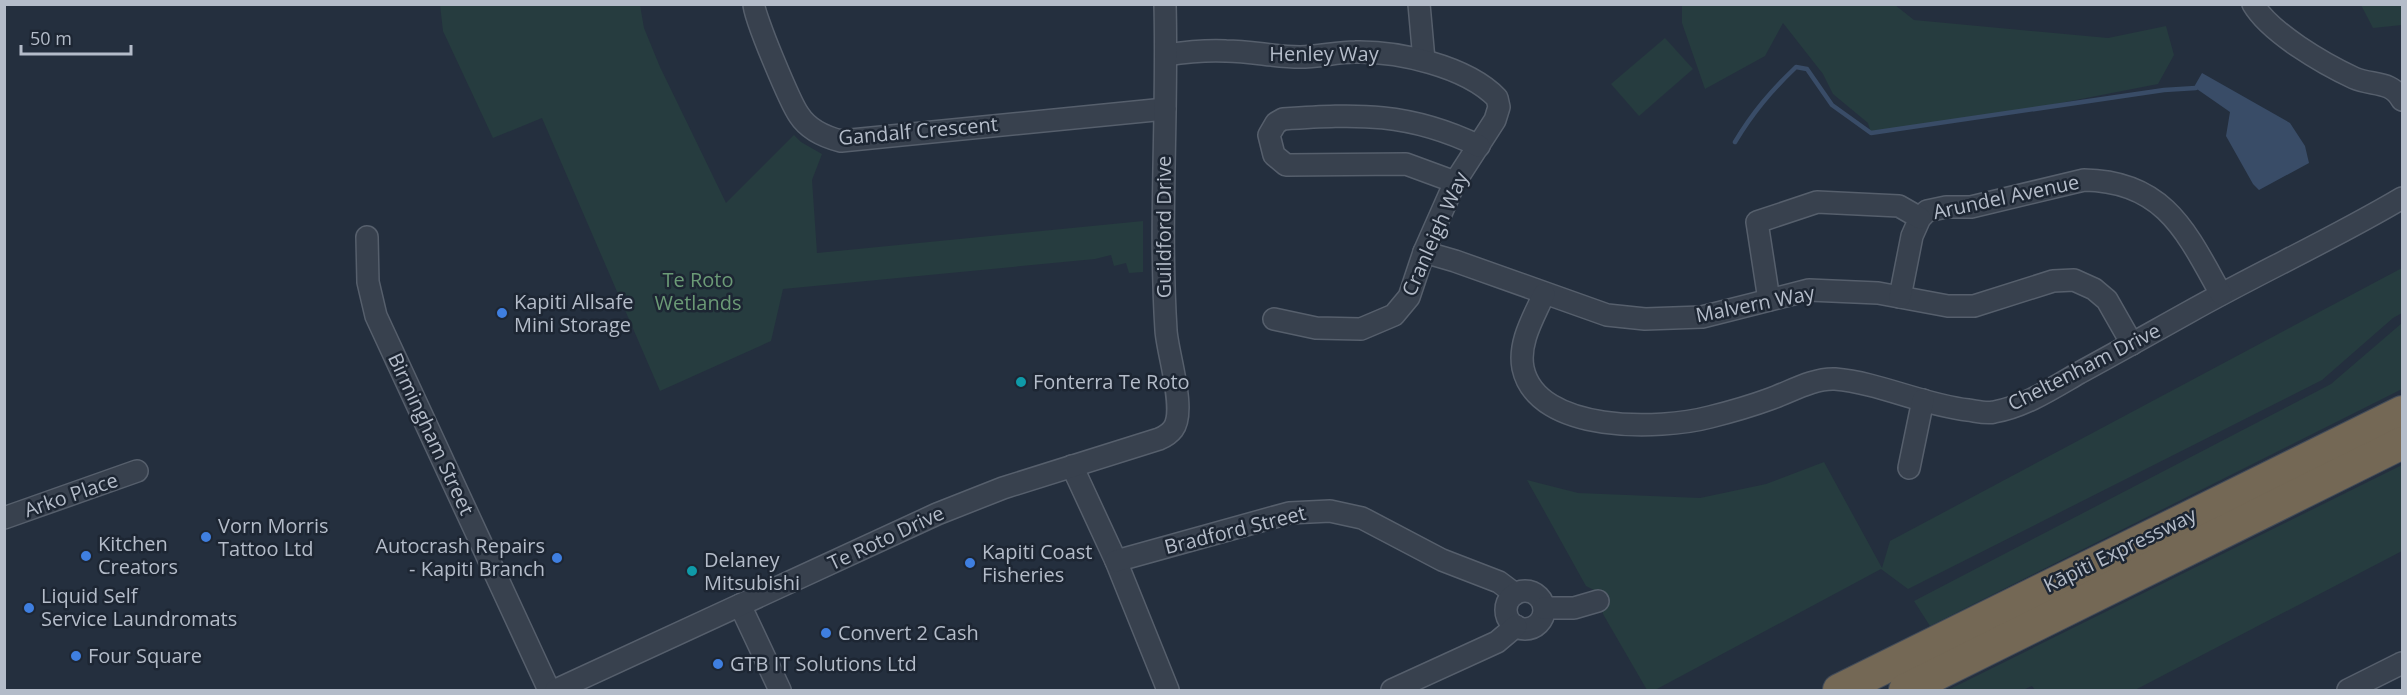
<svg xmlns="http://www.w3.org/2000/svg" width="2407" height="695" font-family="'Open Sans',sans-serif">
  <rect width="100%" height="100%" fill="#242f3e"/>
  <g fill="#263c3f">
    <polygon points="440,5 640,5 644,28 660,67 726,203 794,135 801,142 822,154 812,180 817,253 1143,221 1143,272 1129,273 1126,263 1114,266 1111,255 1095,259 783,289 771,341 660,391 542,118 493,138 443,31"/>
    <polygon points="1682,5 1895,5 1914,20 2108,38 2166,26 2174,55 2158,84 2024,110 1871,133 1868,123 1833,94 1823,74 1783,23 1765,56 1705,89 1682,23"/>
    <polygon points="2361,5 2402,5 2402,25 2373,28"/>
    <polygon points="1665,38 1693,69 1639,116 1611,84"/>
    <polygon points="2402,268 2402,313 2393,318 2322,380 1908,589 1881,569 1655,690 1647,690 1603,614 1596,591 1586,586 1527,480 1578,493 1700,498 1766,484 1824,462 1882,568 1890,541"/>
    <polygon points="2402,323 2402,389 1930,626 1914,601 2331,384"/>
    <polygon points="2402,465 2402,551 2135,690 2035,690 2032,686 2023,690 1948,690"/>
  </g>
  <polygon fill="#394c67" points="2202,73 2290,123 2305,146 2309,163 2259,190 2253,184 2226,136 2230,112 2194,87"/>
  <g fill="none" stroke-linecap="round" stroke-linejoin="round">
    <path stroke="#394c67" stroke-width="4.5" d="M1735,142C1753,112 1771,91 1796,67L1807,69L1832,105L1871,133L2164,90L2196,88"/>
    <g stroke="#565f6c" stroke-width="24">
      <g id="minor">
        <path d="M754,4C753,15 791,104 799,115C808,129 825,137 841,141L1165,109"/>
        <polyline points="1419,4 1424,60"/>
        <path d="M2253,4C2270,33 2324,64 2354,78C2372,86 2391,80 2402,100"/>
        <path d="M1166,55C1186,52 1206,50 1226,51C1251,51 1275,57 1300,57C1318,57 1337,52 1355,52C1398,51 1466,66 1497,98L1499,107L1495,120L1455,182L1424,252L1409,297L1394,315L1361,329L1316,328L1274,319"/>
        <path d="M1455,182L1406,164L1286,165L1274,155L1269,135L1276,123L1283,119C1358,114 1409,112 1479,146"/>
        <polyline points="367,237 368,282 376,316 549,690"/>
        <polyline points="1424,252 1455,261 1607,315 1645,319 1702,317 1809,290 1878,293 1948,306 1974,306 2053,281 2074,280 2094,289 2107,300 2132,344"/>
        <path d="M1544,294C1534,317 1518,342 1523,368C1537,434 1661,430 1710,417C1730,412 1751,406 1770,399C1790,392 1813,378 1835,379C1880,383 1923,405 1968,410C1976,411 1986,414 1994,412C2024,407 2053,388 2079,373C2116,353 2153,332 2189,312C2260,272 2333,239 2402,198"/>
        <path d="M1900,297L1912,236L1920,218L1927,211L1946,207H1971L2084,180C2165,181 2187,233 2221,294"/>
        <polyline points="1769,300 1757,222 1817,202 1899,206 1920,218"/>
        <polyline points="1072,466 1116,561 1168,690"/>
        <polyline points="1909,468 1923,400"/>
        <polyline points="4,518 137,471"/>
        <polyline points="1116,561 1289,513 1330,511 1362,518 1442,560 1499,582 1515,594"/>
        <circle cx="1525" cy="610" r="19"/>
        <polyline points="740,605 780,690"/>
        <polyline points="1544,608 1574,608 1598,601"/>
        <path d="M556,690L937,514L1003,488L1159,439C1164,437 1170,433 1173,429C1187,411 1167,352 1166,330C1159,221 1168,113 1165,4"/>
        <polyline points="1392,690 1497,642 1516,626"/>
        <polyline points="2348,690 2402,663"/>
      </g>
    </g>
    <g stroke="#434c59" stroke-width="34">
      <g id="highway">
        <polyline points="1839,690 2402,412"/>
        <polyline points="1905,690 2402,443"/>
      </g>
    </g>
    <use href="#minor" stroke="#38414e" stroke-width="21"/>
    <use href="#highway" stroke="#746855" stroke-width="32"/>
  </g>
  <g fill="#3f7fe0" stroke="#1d2633" stroke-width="2">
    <circle cx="502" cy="313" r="6"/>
    <circle cx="206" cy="537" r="6"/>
    <circle cx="86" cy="556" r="6"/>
    <circle cx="557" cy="558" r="6"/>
    <circle cx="970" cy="563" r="6"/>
    <circle cx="29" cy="608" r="6"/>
    <circle cx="826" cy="633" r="6"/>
    <circle cx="76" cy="656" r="6"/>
    <circle cx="718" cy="664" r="6"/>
  </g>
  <g fill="#0f9aa8" stroke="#1d2633" stroke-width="2">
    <circle cx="1021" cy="382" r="6"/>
    <circle cx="692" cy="571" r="6"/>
  </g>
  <g text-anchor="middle" stroke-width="5" stroke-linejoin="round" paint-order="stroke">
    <g font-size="20" fill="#b4bcc9" stroke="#1d2633">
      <text x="1324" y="61">Henley Way</text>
      <text transform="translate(918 131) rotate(-5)" y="7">Gandalf Crescent</text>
      <text transform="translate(2006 197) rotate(-12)" y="7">Arundel Avenue</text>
      <text transform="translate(1164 227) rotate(-90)" y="7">Guildford Drive</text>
      <text transform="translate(1435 234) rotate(-66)" y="7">Cranleigh Way</text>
      <text transform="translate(1755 304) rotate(-11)" y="7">Malvern Way</text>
      <text transform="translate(2084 367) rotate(-27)" y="7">Cheltenham Drive</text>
      <text transform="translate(431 434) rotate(65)" y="7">Birmingham Street</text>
      <text transform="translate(71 495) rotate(-19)" y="7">Arko Place</text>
      <text transform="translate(1235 530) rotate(-14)" y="7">Bradford Street</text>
      <text transform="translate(886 538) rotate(-25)" y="7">Te Roto Drive</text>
      <text transform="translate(2120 550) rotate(-26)" y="7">Kāpiti Expressway</text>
    </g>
    <g font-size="20" fill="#6b9a76" stroke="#1d2633">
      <text x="698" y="287">Te Roto<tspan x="698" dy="23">Wetlands</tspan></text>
    </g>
    <g font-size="20" fill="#b4bcc9" stroke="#1d2633" text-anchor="start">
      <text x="514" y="309">Kapiti Allsafe<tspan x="514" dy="23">Mini Storage</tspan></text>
      <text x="1033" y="389">Fonterra Te Roto</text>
      <text x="218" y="533">Vorn Morris<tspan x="218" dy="23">Tattoo Ltd</tspan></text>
      <text x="98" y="551">Kitchen<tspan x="98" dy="23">Creators</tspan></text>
      <text x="545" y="553" text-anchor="end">Autocrash Repairs<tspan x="545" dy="23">- Kapiti Branch</tspan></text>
      <text x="982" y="559">Kapiti Coast<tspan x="982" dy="23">Fisheries</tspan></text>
      <text x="704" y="567">Delaney<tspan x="704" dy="23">Mitsubishi</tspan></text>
      <text x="41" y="603">Liquid Self<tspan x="41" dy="23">Service Laundromats</tspan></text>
      <text x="838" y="640">Convert 2 Cash</text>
      <text x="88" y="663">Four Square</text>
      <text x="730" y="671">GTB IT Solutions Ltd</text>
    </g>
  </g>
  <rect width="2407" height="695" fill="none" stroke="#b4bcc9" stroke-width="12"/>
  <path d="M21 45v9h110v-9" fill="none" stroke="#b4bcc9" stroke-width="3"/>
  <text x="30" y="45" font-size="18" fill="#b4bcc9" stroke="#1d2633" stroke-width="4.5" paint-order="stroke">50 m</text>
</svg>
